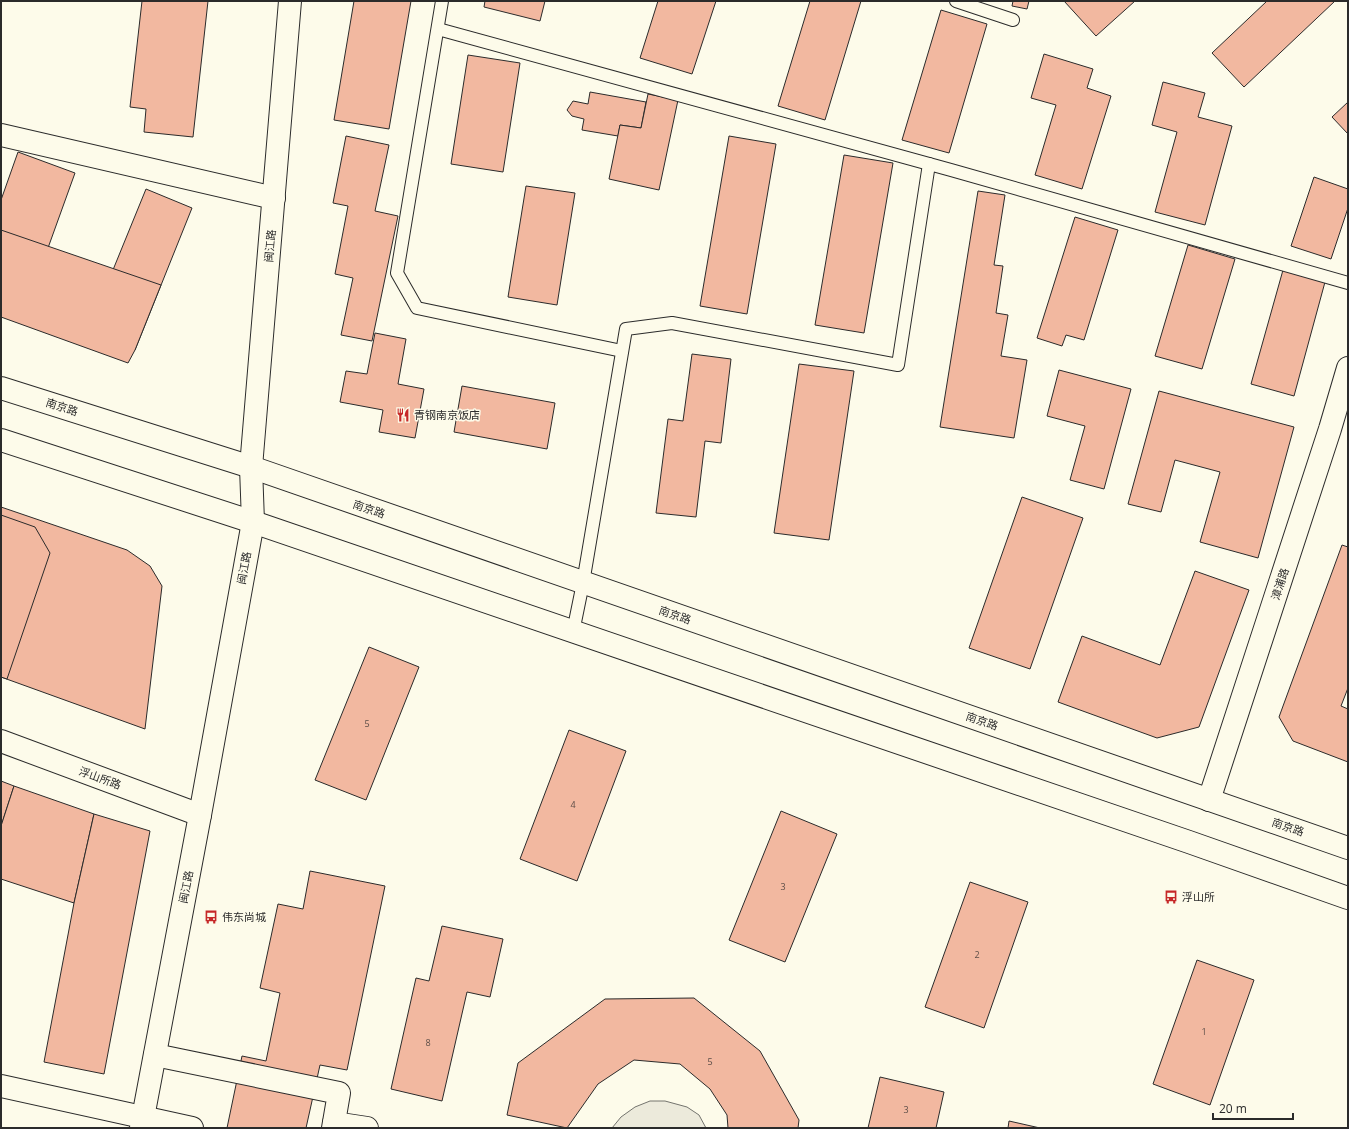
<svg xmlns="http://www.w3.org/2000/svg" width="1349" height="1129" font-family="'Open Sans','Noto Sans SC',sans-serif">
  <rect width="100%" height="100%" fill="#fdfbea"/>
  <polygon fill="#eceadb" stroke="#74746e" points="650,1101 665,1101 687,1107 699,1115 706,1128 612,1128 621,1117 635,1107"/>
  <g fill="#f2b8a0" stroke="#2b2b2b">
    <polygon points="142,1 208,1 193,137 144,132 146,109 130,107"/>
    <polygon points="354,1 411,1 389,129 334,120"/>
    <polygon points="485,1 545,1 540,21 484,7"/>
    <polygon points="658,1 716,1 692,74 640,58"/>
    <polygon points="810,1 861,1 825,120 778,106"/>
    <polygon points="1013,1 1029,1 1027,9 1012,6"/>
    <polygon points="1064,1 1135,1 1096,36"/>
    <polygon points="1267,1 1335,1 1244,87 1212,53"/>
    <polygon points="941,10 987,24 949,153 902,140"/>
    <polygon points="1044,54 1093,69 1087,88 1111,96 1082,189 1035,175 1056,105 1031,98"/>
    <polygon points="468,55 520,63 503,172 451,164"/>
    <polygon points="1163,82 1205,93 1198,117 1232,126 1205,225 1155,212 1177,132 1152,125"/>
    <polygon points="590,92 646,102 641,128 620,125 618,136 582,130 584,119 572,116 567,110 573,101 588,104"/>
    <polygon points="648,94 678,100 659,190 609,179 620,125 641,128"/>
    <polygon points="1348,102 1348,134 1332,117"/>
    <polygon points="346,136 389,145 375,211 398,216 372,341 341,335 353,278 335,274 348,206 333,203"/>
    <polygon points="729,136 776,144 747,314 700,306"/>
    <polygon points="18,152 75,173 26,309 1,299 1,200"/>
    <polygon points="844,155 893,163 864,333 815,325"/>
    <polygon points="1314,177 1348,189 1348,208 1331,259 1291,246"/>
    <polygon points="526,186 575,193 557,305 508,297"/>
    <polygon points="146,189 192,208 135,350 67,322 84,279 106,287"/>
    <polygon points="978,191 1005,195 994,265 1003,266 996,313 1008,315 1001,356 1027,360 1014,438 940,427"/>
    <polygon points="1075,217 1118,230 1084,340 1066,335 1062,346 1037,338"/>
    <polygon points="1,230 161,285 135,350 128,363 1,317"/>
    <polygon points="1188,245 1235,259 1202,369 1155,356"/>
    <polygon points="1283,270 1325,282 1294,396 1251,384"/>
    <polygon points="375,333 406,339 398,384 424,389 415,438 379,432 383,410 340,402 346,371 367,374"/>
    <polygon points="692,354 731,359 721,443 705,441 696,517 656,513 668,419 683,421"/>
    <polygon points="799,364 854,371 829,540 774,533"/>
    <polygon points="1059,370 1131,389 1104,489 1070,480 1085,426 1047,416"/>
    <polygon points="462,386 555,403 547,449 454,432"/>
    <polygon points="1159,391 1294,427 1258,558 1200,542 1220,472 1175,460 1161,512 1128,504"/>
    <polygon points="1022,497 1083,518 1030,669 969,648"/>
    <polygon points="1,507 127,550 150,566 162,586 145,729 1,677"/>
    <polygon points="1,515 35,527 50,553 7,679 1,677"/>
    <polygon points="1342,545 1348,547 1348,688 1341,706 1348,709 1348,762 1293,741 1279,717"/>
    <polygon points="1195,571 1249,590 1199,727 1157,738 1058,702 1082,636 1160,665"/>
    <polygon points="369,647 419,667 366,800 315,780"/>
    <polygon points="569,730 626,751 577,881 520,859"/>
    <polygon points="1,781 14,786 1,826"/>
    <polygon points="14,786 94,814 74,903 1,879 1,826"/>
    <polygon points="781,811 837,834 785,962 729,940"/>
    <polygon points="94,814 150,831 104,1074 44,1062 74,903"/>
    <polygon points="310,871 385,886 347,1070 320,1065 306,1128 227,1128 242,1056 266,1061 280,993 260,988 278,904 303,909"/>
    <polygon points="970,882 1028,902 984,1028 925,1007"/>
    <polygon points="442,926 503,939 490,997 467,992 442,1101 391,1089 416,978 429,981"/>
    <polygon points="1197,960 1254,980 1210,1105 1153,1084"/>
    <polygon points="694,998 760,1051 799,1120 798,1128 728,1128 727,1115 710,1089 680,1064 634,1060 598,1084 567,1128 507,1115 518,1063 605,999"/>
    <polygon points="880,1077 944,1092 936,1128 868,1128"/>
    <polygon points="1009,1121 1040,1128 1008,1128"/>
  </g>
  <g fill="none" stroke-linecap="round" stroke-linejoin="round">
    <g stroke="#2b2b2b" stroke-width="14">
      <g id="lane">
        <polyline points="442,1 397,273 417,308 622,351"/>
        <polyline points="956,1 1013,20"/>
        <polyline points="438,29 951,170 1348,283"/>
        <polyline points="573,632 583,583 626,329 672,323 898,365 929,164"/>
      </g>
    </g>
    <g stroke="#2b2b2b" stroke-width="24">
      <g id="street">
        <polyline points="1,135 274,198"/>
        <polyline points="1,741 200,815"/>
        <polyline points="1209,800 1330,429 1348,368"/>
        <polyline points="155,1055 339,1093 333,1128"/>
        <polyline points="1,1086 192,1128"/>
        <polyline points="334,1123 367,1128"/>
      </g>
    </g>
    <g stroke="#2b2b2b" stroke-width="24">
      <g id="secondary">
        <polyline points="1,388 251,467 1348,848"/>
        <polyline points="1,440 253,522 1189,842 1348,898"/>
        <polyline points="141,1128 200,815 253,522 251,467 290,1"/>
      </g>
    </g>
    <use href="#lane" stroke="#fdfbea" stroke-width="12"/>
    <use href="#street" stroke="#fdfbea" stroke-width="22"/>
    <use href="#secondary" stroke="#fdfbea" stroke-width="22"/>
  </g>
  <defs>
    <g id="restaurant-bare" transform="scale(1.08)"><path d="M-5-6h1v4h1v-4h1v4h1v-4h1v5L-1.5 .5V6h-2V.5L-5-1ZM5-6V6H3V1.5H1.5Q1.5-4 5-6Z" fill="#c62828" stroke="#fdfbea" stroke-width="2.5" paint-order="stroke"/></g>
    <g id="bus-bare" transform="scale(1.08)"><path d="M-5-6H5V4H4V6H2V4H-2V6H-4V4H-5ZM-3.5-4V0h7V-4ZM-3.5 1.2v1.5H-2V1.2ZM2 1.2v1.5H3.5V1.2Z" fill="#c62828" stroke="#fdfbea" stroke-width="2.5" paint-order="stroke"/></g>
  </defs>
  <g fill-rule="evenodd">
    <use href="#restaurant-bare" x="403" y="415"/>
    <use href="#bus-bare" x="1171" y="897"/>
    <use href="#bus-bare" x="211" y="917"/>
  </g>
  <g text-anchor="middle" stroke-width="3" stroke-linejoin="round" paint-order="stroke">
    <g font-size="9" fill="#5d4e48">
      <text x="367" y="727">5</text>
      <text x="573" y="808">4</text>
      <text x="783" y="890">3</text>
      <text x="977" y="958">2</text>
      <text x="1204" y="1035">1</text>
      <text x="428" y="1046">8</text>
      <text x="710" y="1065">5</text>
      <text x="906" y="1113">3</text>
    </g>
    <g font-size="11" fill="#2b2b2b" stroke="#fdfbea">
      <text transform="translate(270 246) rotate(-85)" y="4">闽江路</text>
      <text transform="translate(62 407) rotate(18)" y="4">南京路</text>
      <text transform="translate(369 509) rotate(19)" y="4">南京路</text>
      <text transform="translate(244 568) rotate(-80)" y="4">闽江路</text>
      <text transform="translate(1280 584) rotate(-72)" y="4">漳浦路</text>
      <text transform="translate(675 615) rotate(19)" y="4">南京路</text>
      <text transform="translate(982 721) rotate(19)" y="4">南京路</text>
      <text transform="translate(100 778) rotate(20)" y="4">浮山所路</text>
      <text transform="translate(1288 827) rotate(19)" y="4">南京路</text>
      <text transform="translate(186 887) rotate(-79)" y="4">闽江路</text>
    </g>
    <g font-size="11" fill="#2b2b2b" stroke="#fdfbea" text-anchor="start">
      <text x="414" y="419">青钢南京饭店</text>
      <text x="1182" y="901">浮山所</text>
      <text x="222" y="921">伟东尚城</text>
    </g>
  </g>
  <rect width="1349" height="1129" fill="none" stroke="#2b2b2b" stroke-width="4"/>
  <path d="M1213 1113v6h80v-6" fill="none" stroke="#2b2b2b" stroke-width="2"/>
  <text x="1219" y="1113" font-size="12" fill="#2b2b2b" stroke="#fdfbea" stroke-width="3" paint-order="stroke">20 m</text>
</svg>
